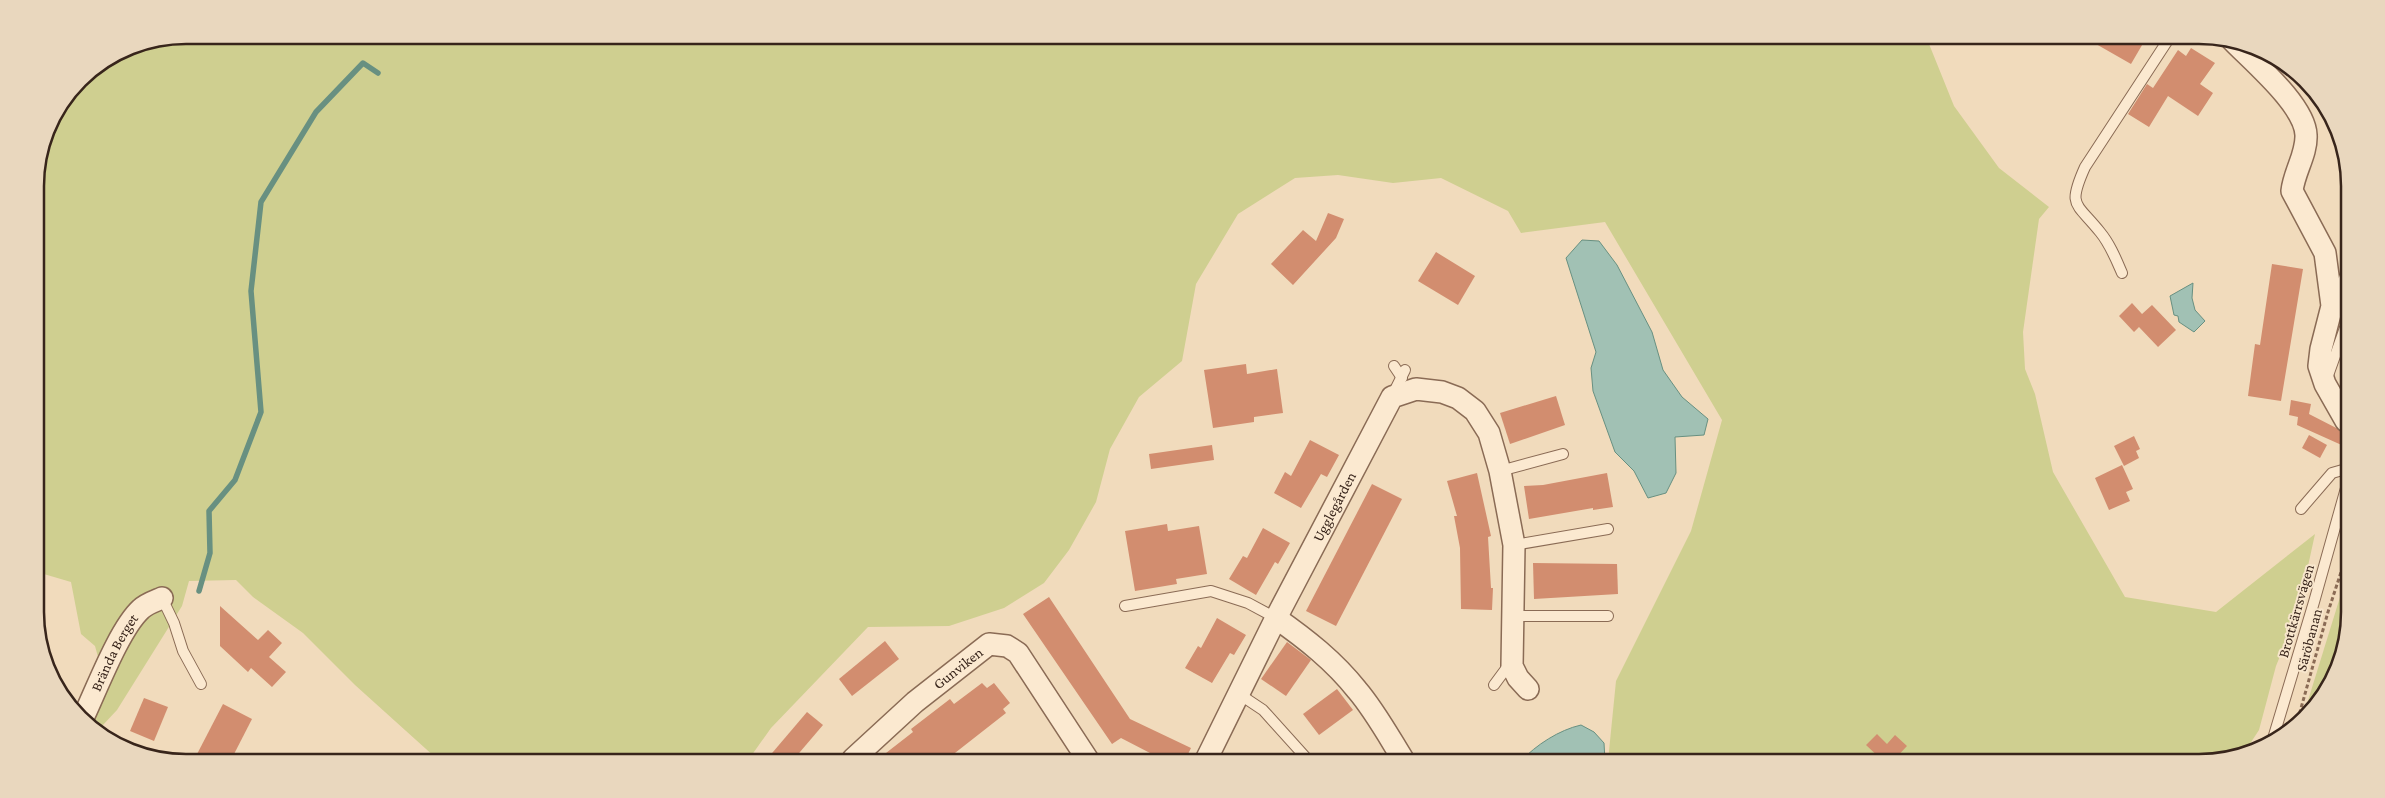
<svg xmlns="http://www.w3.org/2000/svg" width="2385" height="798" font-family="'Crimson Pro',serif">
  <rect width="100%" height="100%" fill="#f1dbbc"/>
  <g fill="#cfcf90">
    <polygon points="186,35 1927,39 1954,106 1999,168 2049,207 2039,219 2023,332 2025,369 2035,394 2053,472 2125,597 2216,612 2315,534 2298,612 2276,666 2259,730 2242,756 2209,763 1608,761 1616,681 1691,531 1722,420 1605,222 1521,233 1508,211 1441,178 1393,183 1338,175 1295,178 1238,214 1196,284 1182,361 1139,397 1110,449 1096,502 1069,550 1044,583 1004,608 949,626 868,627 771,728 749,759 436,758 355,685 303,633 253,597 236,580 189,581 182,606 117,710 102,726 86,717 105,682 95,646 81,634 71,582 37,572 35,176 47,128 79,79 128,46"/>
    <polygon points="2345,581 2345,651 2324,696 2302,720"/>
  </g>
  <g fill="#a1c1b4" stroke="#689081">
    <polygon points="1582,240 1599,241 1617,265 1652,332 1663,370 1682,397 1708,419 1704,435 1675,437 1676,473 1666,493 1648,498 1634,471 1615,452 1593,391 1591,368 1596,352 1566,258"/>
    <polygon points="2193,283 2192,298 2195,310 2205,321 2194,332 2179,322 2178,316 2174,315 2170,296"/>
    <path d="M1581,725L1594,732L1604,743L1605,761H1521C1536,745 1559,730 1581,725Z"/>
  </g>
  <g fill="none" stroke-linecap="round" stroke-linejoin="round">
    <polyline stroke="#689081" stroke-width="5.5" points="199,591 210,553 209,511 235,480 261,412 251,291 261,202 316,112 363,63 378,73"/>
  </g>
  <g fill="#d28d6f">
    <polygon points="2089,40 2145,40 2131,64"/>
    <polygon points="2191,48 2215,63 2200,84 2213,93 2198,116 2168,96 2149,127 2128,114 2147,84 2153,88 2178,50 2186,56"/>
    <polygon points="1328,213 1344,219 1336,238 1293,285 1271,264 1303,230 1316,241"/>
    <polygon points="1436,252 1475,276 1458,305 1418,281"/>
    <polygon points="2272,264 2303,269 2281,401 2248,396 2255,344 2260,345"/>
    <polygon points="2132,303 2142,314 2152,305 2176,330 2158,347 2139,327 2134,332 2119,316"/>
    <polygon points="1246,364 1247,374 1277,369 1283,413 1254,417 1254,422 1213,428 1204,370"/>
    <polygon points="1556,396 1565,425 1510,444 1500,413"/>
    <polygon points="2291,400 2311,404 2309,414 2346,433 2346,447 2297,425 2298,417 2289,415"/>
    <polygon points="2309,435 2327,445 2320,458 2302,448"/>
    <polygon points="2134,436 2140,449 2136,451 2139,458 2124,466 2114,446"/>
    <polygon points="1310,440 1339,455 1327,477 1321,474 1301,508 1274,493 1285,472 1291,476"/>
    <polygon points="1212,445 1214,460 1151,469 1149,454"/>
    <polygon points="2122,465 2133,489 2126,492 2130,501 2109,510 2095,478"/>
    <polygon points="1477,473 1491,536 1488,537 1491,588 1493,588 1492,610 1461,609 1460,548 1454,516 1457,516 1447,481"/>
    <polygon points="1607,473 1613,507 1593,510 1593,508 1529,519 1524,486 1543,485"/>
    <polygon points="1372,484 1402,499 1336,626 1306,611"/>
    <polygon points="1167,524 1168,531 1199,526 1207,574 1176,579 1177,584 1135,591 1125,531"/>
    <polygon points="1263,528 1290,543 1278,564 1275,562 1256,595 1229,579 1243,556 1247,558"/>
    <polygon points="1533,563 1617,564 1618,594 1534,599"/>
    <polygon points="1049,597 1130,719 1191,748 1185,760 1158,760 1149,756 1150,753 1121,738 1112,744 1023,614"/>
    <polygon points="220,606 258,640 268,630 282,643 269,657 286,672 272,687 251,668 248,672 220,646"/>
    <polygon points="1217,618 1246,635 1234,655 1230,653 1212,683 1185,668 1198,646 1201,648"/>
    <polygon points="885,641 899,659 852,696 839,679"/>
    <polygon points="1287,642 1311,660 1286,696 1261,679"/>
    <polygon points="982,683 987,688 994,683 1010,703 1003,709 1006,713 946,760 877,760 913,732 911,729 950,699 954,704"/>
    <polygon points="1337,689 1353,710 1319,735 1303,714"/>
    <polygon points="144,698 168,707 154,741 130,731"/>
    <polygon points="223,704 252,719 232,758 195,758"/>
    <polygon points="807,712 823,725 794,759 767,759"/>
    <polygon points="1877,734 1887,744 1895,735 1907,746 1892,762 1884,762 1866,745"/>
  </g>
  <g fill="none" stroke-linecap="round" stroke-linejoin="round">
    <g stroke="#8a6b55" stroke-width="12">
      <g id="service">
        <path d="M2122,273C2116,259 2110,244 2100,232C2076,202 2067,207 2085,167L2168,40"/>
        <polyline points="2336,301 2347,270"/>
        <polyline points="1394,366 1402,378"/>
        <polyline points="2326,381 2346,325"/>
        <polyline points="1392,396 1405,370"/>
        <polyline points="1500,471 1563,454"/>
        <polyline points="2301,509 2332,473 2346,469"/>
        <polyline points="1514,545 1608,529"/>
        <polyline points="162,598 174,623 183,651 201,684"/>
        <polyline points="1125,606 1211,591 1248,603 1276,618"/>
        <polyline points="1513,616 1608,616"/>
        <polyline points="1494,685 1511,662"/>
        <polyline points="1239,694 1263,710 1309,761"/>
        <polyline points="2272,742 2314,602 2346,488"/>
      </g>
    </g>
    <g stroke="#8a6b55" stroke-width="24">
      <g id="minor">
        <path d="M2232,40C2252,61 2305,105 2306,135C2307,154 2294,172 2292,191L2325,253L2332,306L2321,349L2319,366L2325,384L2346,421"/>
        <path d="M1276,618C1306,639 1334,661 1357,690C1375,711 1389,737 1404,761"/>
        <path id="s1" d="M82,720C96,691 119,629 141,609C146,604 155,601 162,598"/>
        <path id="s2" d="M853,759L915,702L989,644L1007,646L1018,653L1088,760"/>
        <path id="s3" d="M1206,760L1276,618L1392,397L1416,389L1442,392L1458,398L1475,411L1489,433L1500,471L1514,545L1512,666L1518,678L1528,689"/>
      </g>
    </g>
    <polyline stroke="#8a6b55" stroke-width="3" stroke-dasharray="4 2.5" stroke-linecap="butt" points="2296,726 2328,612 2345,560"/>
    <use href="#service" stroke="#fbe9d0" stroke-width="10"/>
    <use href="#minor" stroke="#fbe9d0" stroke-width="21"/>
  </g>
  <g text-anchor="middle" stroke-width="4" stroke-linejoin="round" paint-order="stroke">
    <g font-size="15" fill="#38251b" stroke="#f8e6cc">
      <text dy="5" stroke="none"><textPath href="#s3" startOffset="284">Ugglegården</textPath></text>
      <text transform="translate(2296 611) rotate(-74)" y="5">Brottkärrsvägen</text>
      <text transform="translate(2309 640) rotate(-75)" y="5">Säröbanan</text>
      <text dy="5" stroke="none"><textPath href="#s1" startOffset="75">Brända Berget</textPath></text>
      <text dy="5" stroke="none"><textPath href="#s2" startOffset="139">Gunviken</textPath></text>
    </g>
  </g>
  <path d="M0 0H2385V798H0ZM186 44H2199A142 142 0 0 1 2341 186V612A142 142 0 0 1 2199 754H186A142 142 0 0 1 44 612V186A142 142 0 0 1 186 44Z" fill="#e9d7be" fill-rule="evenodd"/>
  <path fill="none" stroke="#38251b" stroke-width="2.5" d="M186 44H2199A142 142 0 0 1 2341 186V612A142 142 0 0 1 2199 754H186A142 142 0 0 1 44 612V186A142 142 0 0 1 186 44Z"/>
</svg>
